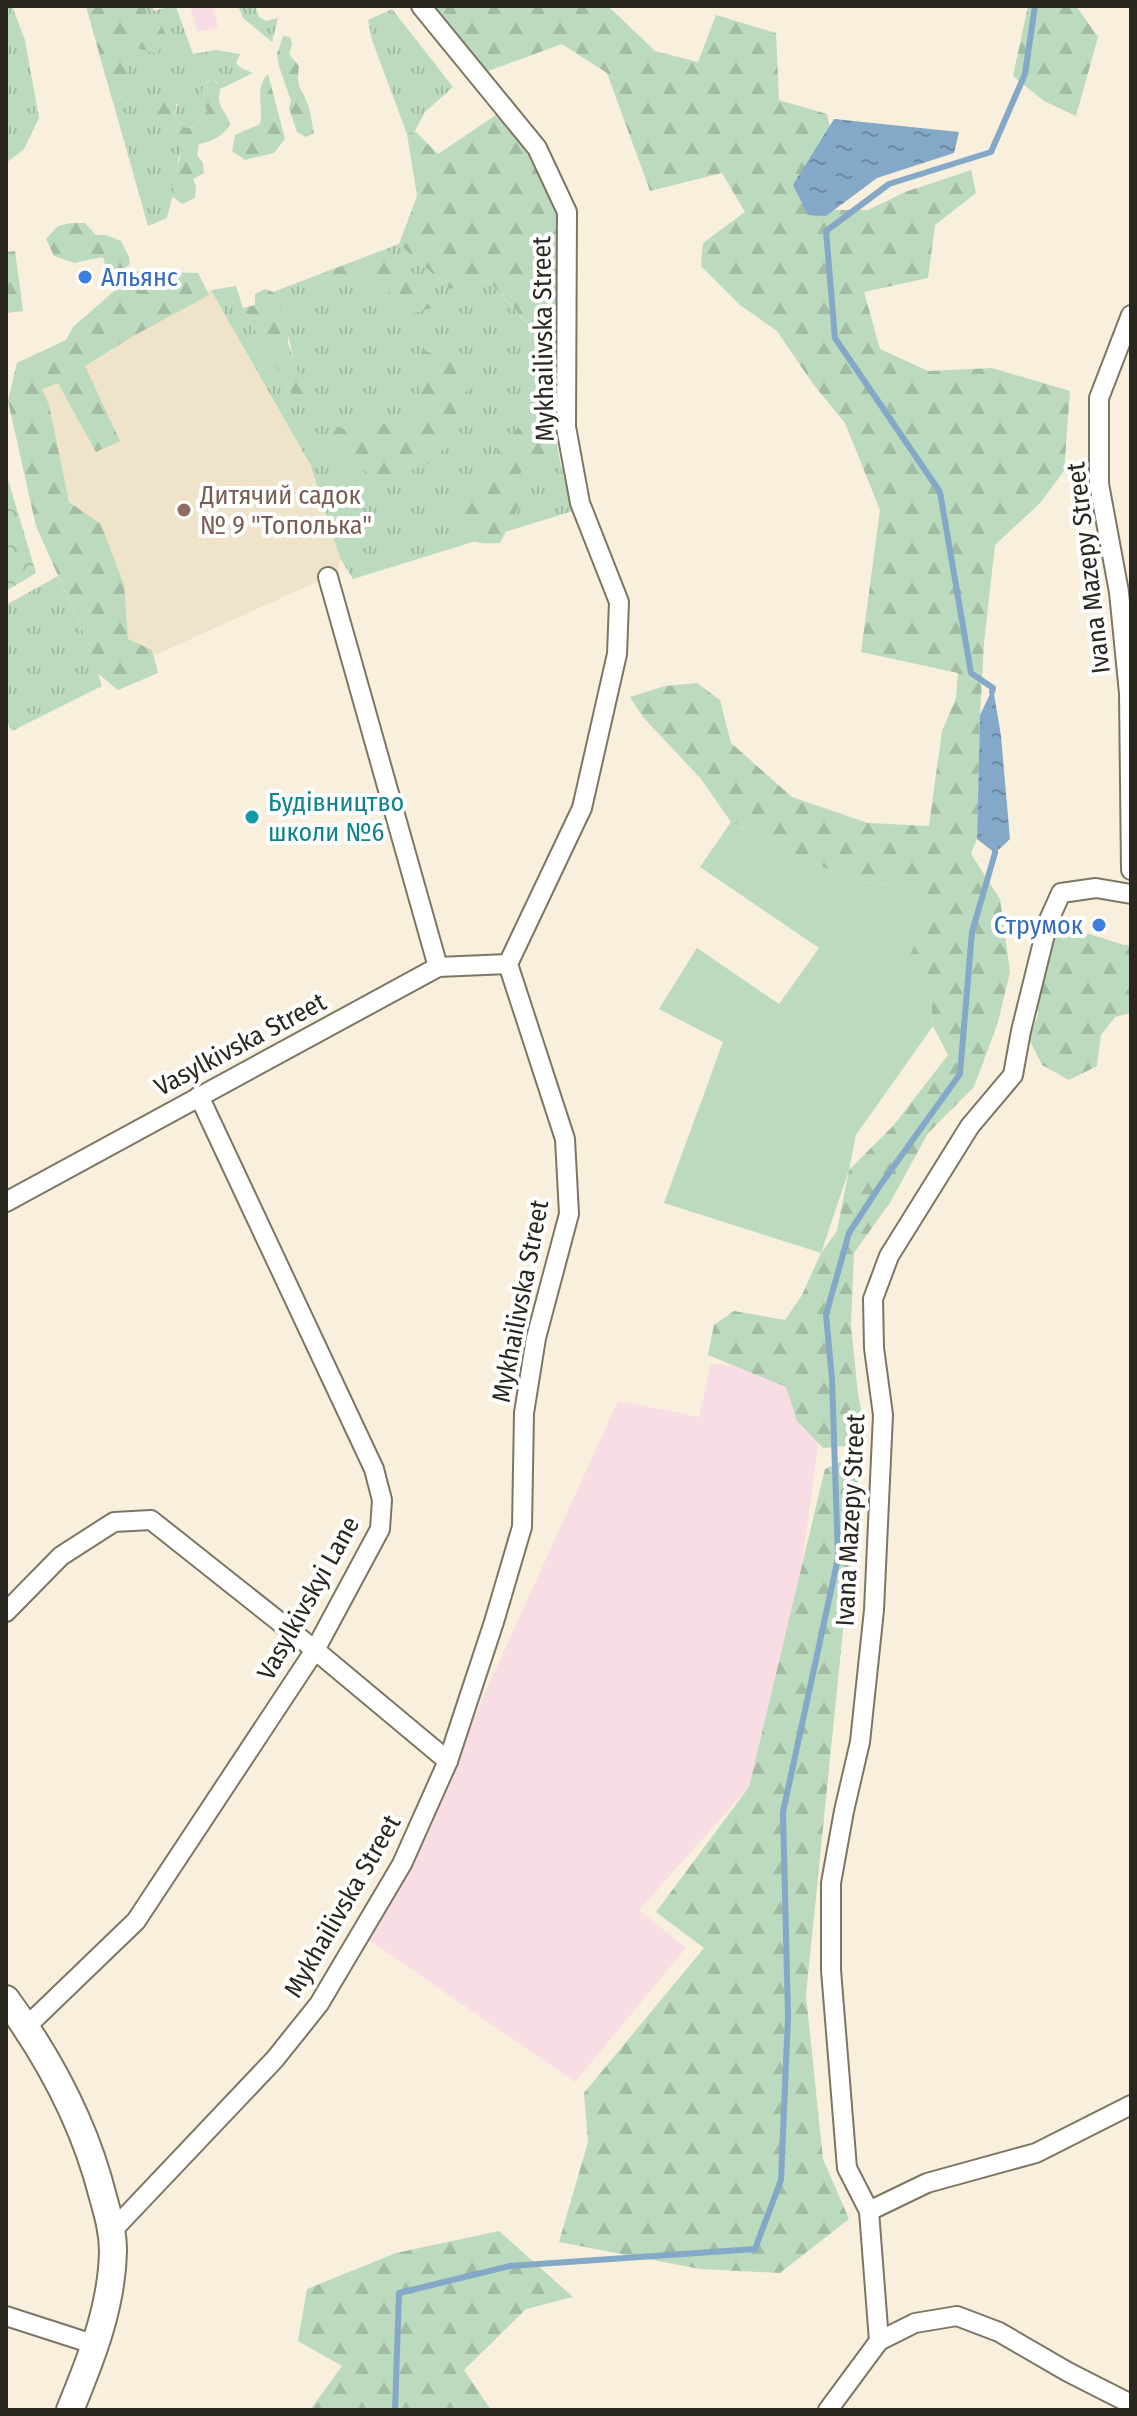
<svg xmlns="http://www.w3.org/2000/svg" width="1137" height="2416" font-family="'Fira Sans Condensed',sans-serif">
  <defs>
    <pattern id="grass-tufts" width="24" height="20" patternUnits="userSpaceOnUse" patternTransform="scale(2)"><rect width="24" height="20" fill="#bcdabe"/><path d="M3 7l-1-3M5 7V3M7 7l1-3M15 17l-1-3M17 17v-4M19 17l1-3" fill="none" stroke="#a2bba3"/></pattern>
    <pattern id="forest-firs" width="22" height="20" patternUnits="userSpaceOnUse" patternTransform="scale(2)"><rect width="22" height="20" fill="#bcdabe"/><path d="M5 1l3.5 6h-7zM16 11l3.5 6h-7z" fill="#a2bba3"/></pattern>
    <pattern id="park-crowns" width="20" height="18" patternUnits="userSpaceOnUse" patternTransform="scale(2)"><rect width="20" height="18" fill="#bcdabe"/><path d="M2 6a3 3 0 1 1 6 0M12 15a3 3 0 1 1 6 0" fill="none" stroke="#a2bba3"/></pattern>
    <pattern id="water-ripples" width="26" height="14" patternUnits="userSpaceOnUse" patternTransform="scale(2)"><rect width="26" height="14" fill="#84a8c7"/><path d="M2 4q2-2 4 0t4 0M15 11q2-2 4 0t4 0" fill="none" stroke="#6c89a1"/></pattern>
  </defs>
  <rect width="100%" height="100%" fill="#f8efdc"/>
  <g fill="#f8dee4">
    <polygon points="190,6 213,6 218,27 197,32"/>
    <polygon points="711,1364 828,1373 801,1572 749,1787 639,1910 686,1948 575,2082 366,1938 428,1834 482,1699 618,1401 699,1417"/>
  </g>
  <polygon fill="#efe3c9" points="211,290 311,466 340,558 338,572 107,677 14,384"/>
  <g fill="url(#grass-tufts)">
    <polygon points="6,6 12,6 25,40 39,118 24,149 6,163"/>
    <polygon points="86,6 152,6 154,11 170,6 176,7 193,54 216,50 240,54 236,63 241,68 253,73 220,89 217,82 210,79 203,85 207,111 195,126 186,128 174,117 178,104 157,103 152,115 155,124 177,138 183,150 178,159 177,178 167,218 148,226"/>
    <polygon points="238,6 255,6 259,17 266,21 278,18 272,42 243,18"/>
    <polygon points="392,9 453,87 425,112 415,131 407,134 372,40 368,20"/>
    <path d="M399,244L450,289L488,280L539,337L559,318C560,361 550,407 558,450C561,470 568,491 573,511L353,579L340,558L311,466L211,290L236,286L243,308L292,395L300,398C296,360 287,327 273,292Z"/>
    <polygon points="58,576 89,645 102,686 12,731 6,720 6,605"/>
  </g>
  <g fill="url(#forest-firs)">
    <path d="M86,6H144L148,16L159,20L165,33L158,54L134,47C121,60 130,70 130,86C129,93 127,100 124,106L112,99Z"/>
    <polygon points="431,6 608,6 655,51 698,62 716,15 776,33 779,100 827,114 834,144 815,210 868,210 905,192 971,170 976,193 935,225 928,278 864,292 880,349 928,371 992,368 1070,391 1064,471 1040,503 995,545 984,643 980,715 977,839 971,854 1000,899 1010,972 998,1022 974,1087 928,1133 891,1201 854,1253 851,1325 858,1394 868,1444 823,1448 797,1421 786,1387 708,1355 714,1325 734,1311 785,1320 802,1295 821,1253 837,1231 849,1170 893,1126 948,1055 933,1026 930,993 908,961 914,885 857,882 797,856 731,822 701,779 643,717 630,697 665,686 697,683 720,700 731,743 792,797 868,823 929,826 942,731 956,698 958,673 861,652 880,510 845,423 813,384 777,331 740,305 701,266 703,243 745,212 722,173 650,191 607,73 562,44 488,71"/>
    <polygon points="1028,6 1076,6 1098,37 1076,116 1044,101 1013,76"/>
    <path d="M283,36L290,37L292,44L289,54L299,66C296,89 301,86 308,105C311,114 312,124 314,133L306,137L297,132L289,108L291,101L279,66L277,54Z"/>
    <path d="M268,74L285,139L274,153L245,160L232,151L235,135L260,124C264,107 254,88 268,74Z"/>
    <path d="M211,79C227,88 216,92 220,104C223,112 228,116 230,124C222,137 213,141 199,144L197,155L203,163L204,173L193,179L196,186L195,198L182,204L172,196C177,180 176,163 183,150L177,138L155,125L152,115L157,103L158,95L169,92C179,100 177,106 174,117L186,128L195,126L207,111L205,105L200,100L203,85Z"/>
    <polygon points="499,113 511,124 558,212 559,318 540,337 488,280 450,289 399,244 417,196 407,134 415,131 438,154"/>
    <polygon points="71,223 85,223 96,235 106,235 121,241 129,257 130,264 116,276 105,264 103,257 74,263 54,256 46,239 58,226"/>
    <polygon points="387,249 431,308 411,314 371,274 339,284 326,282 326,272"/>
    <polygon points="15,251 23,311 6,313 7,252"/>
    <polygon points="137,271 198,273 209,295 135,335 85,366 120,441 96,452 58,383 42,389 49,405 69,502 101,524 124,585 128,639 152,650 158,673 118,690 96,672 89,645 36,526 8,401 17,363 66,340 73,327"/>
    <polygon points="265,289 273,292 288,330 288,343 305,391 300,398 292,395 243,308 255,305 255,294"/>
    <polygon points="423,350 469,369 466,420 433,462 381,480 342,458 326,436 336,426 344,429 369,413 398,434 428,412 413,373"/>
    <path d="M520,425L534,426L557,438V449C530,461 508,471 519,506L500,543C482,544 462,544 457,522C456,515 460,503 460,496L481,479L497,478L506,467L497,452V442L510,438Z"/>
    <polygon points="1067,927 1124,945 1131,945 1131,1013 1115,1017 1101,1035 1097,1066 1069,1080 1042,1065 1029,1039 1038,1015 1037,984 1048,945"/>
    <polygon points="861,1453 806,1995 823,2159 849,2219 780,2273 700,2269 559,2242 588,2142 584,2093 704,1948 656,1912 749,1787 825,1469"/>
    <polygon points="499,2231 573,2297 526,2309 464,2370 491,2410 310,2410 342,2366 298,2341 307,2289 396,2253"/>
  </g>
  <polygon fill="url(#park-crowns)" points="6,473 36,573 6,591"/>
  <polygon fill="#bcdabe" points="731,822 797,856 857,882 914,885 925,919 908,961 930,993 933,1026 856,1135 849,1170 821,1253 664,1203 723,1042 659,1009 697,948 779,1004 819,948 700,867"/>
  <g fill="url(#water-ripples)">
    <polygon points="834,119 959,132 954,153 877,178 826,216 808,215 793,185"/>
    <polygon points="993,688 1001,736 1010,839 995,853 977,839 980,715"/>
  </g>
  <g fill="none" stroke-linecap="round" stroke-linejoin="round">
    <g stroke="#84a8c7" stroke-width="6">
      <polyline points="992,692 993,688 971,673 940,492 835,338 826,231 889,184 991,152 1025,74 1035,6"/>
      <polyline points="395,2410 399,2293 510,2266 755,2249 781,2180 788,2017 783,1812 838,1558 832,1379 826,1315 849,1233 881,1184 960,1074 972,932 995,853 995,847"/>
    </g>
    <g stroke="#7e7665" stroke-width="22">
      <g id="minor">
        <polyline points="1131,315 1099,398 1099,484 1119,592 1129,693 1131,870"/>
        <polyline points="328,577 438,967"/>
        <polyline points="6,1202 438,967 508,964"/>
        <polyline points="6,1612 61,1556 114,1522 151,1520 315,1650 448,1761"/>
        <polyline points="26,2027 136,1921 315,1650 380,1529 382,1500 374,1469 199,1096"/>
        <polyline points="869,2211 847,2168 831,1970 831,1883 844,1811 860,1742 874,1610 883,1415 874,1348 873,1299 889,1256 970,1126 1013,1075 1021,1031 1048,922 1061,893 1096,888 1131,894"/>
        <polyline points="112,2231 275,2059 319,2004 402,1864 448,1761 494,1622 522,1527 524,1413 536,1338 569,1214 565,1139 508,964 582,808 617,654 619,602 580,503 566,427 567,212 537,148 421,6"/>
        <polyline points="6,2316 96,2345"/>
        <polyline points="879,2341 915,2323 957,2316 999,2332 1068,2372 1131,2404"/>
        <polyline points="828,2410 879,2341 869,2211 927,2183 1036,2153 1131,2105"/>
      </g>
    </g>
    <g stroke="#7e7665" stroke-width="30">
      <path id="secondary" d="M6,1999C50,2059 85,2125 103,2197C108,2215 113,2232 113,2251C112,2307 91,2359 70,2410"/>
    </g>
    <use href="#minor" stroke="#fff" stroke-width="18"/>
    <use href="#secondary" stroke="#fff" stroke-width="26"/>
  </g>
  <g fill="#3f7fe0" stroke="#fff" stroke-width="3">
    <circle cx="85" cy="277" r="8"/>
    <circle cx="1099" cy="925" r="8"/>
  </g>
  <circle fill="#8d6e63" stroke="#fff" stroke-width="3" cx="184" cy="510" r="8"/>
  <circle fill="#0f9aa8" stroke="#fff" stroke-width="3" cx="252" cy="817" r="8"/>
  <g text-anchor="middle" stroke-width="8" stroke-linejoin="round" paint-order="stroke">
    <g font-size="26" fill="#366cbe" stroke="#fff" text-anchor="start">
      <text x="101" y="286">Альянс</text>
      <text x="1083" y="934" text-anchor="end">Струмок</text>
    </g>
    <g font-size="26" fill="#2a2720" stroke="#fff">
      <text transform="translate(543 339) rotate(-91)" y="9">Mykhailivska Street</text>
      <text transform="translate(1088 568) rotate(-97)" y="9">Ivana Mazepy Street</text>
      <text transform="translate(240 1044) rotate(-28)" y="9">Vasylkivska Street</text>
      <text transform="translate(520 1301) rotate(-79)" y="9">Mykhailivska Street</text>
      <text transform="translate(850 1520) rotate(-87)" y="9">Ivana Mazepy Street</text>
      <text transform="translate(308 1598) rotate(-61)" y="9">Vasylkivskyi Lane</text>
      <text transform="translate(342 1906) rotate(-60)" y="9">Mykhailivska Street</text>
    </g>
    <g font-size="26" fill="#785e54" stroke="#fff" text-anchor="start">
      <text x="200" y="504">Дитячий садок<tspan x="200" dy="30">№ 9 "Тополька"</tspan></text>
    </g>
    <g font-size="26" fill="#0d838f" stroke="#fff" text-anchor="start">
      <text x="268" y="811">Будівництво<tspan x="268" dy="30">школи №6</tspan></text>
    </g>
  </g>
  <rect width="1137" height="2416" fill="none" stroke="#2a2720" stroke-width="16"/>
</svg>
